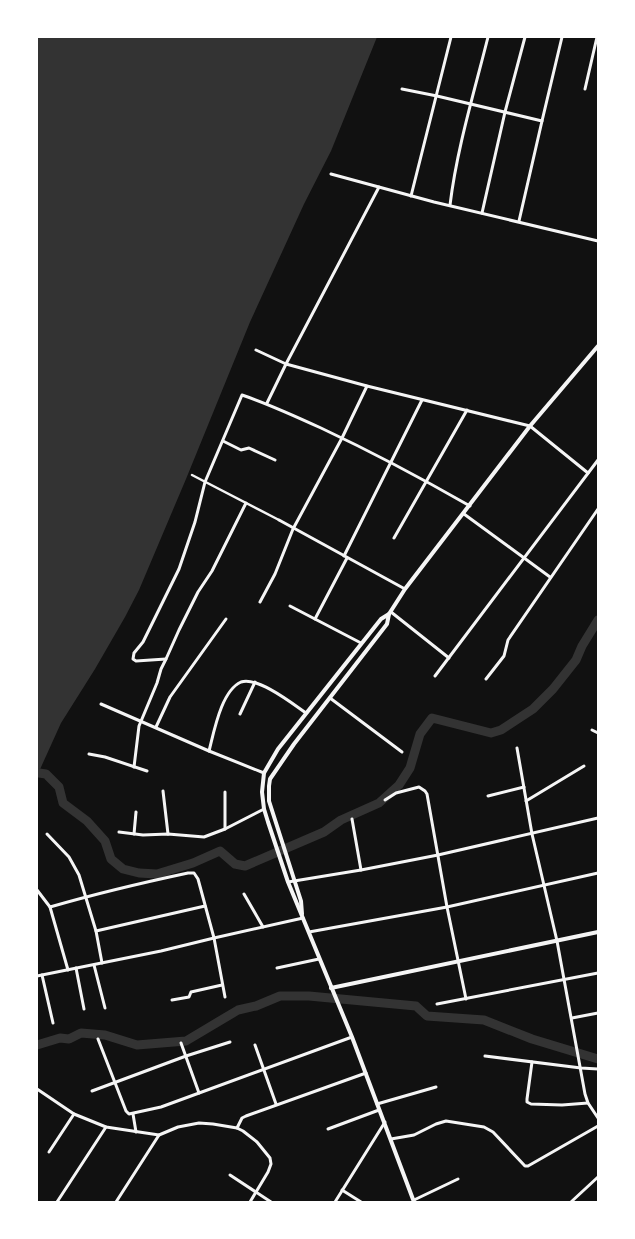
<svg xmlns="http://www.w3.org/2000/svg" width="635" height="1239" font-family="Poppins,sans-serif">
  <rect width="100%" height="100%" fill="#111"/>
  <polygon fill="#333" points="37,37 377,37 331,151 304,204 250,322 186,479 139,590 125,617 95,669 61,723 37,776"/>
  <g fill="none" stroke-linecap="round" stroke-linejoin="round">
    <g stroke="#333" stroke-width="9">
      <polyline points="39,773 46,774 59,787 63,803 87,821 105,841 111,859 123,869 139,873 157,874 193,863 220,851 235,864 245,866 324,832 341,820 379,803 399,785 410,768 420,734 432,718 491,733 501,730 533,709 553,689 576,660 582,646 598,620"/>
      <polyline points="37,1045 60,1038 69,1039 81,1033 105,1035 137,1045 186,1041 238,1010 256,1006 280,996 309,996 416,1006 427,1016 484,1020 532,1039 598,1059"/>
    </g>
    <polyline stroke="#f5f5f5" stroke-width="2.5" points="192,475 279,520"/>
    <g stroke="#f5f5f5" stroke-width="3">
      <polyline points="402,89 437,96 542,121"/>
      <polyline points="585,89 597,37"/>
      <polyline points="331,174 434,202 598,241"/>
      <polyline points="411,196 451,37"/>
      <path d="M450,205C457,148 474,93 488,37"/>
      <polyline points="482,213 505,112 525,37"/>
      <polyline points="519,221 542,121 562,37"/>
      <polyline points="256,350 286,364 367,386 530,426 588,473"/>
      <polyline points="267,403 286,364 379,187"/>
      <polyline points="223,441 241,450 249,448 275,460"/>
      <polyline points="464,514 550,577"/>
      <polyline points="279,520 405,589"/>
      <polyline points="394,538 467,410"/>
      <polyline points="344,556 422,400"/>
      <polyline points="260,602 275,574 293,529 342,438 367,386"/>
      <polyline points="290,606 361,643"/>
      <polyline points="391,612 449,658"/>
      <polyline points="315,619 347,558"/>
      <path d="M166,659L136,661L133,659L134,653L143,642L179,569L195,522L205,482L242,395C269,404 295,416 321,428C372,452 421,478 470,506"/>
      <polyline points="435,676 598,460"/>
      <polyline points="486,679 504,656 508,640 598,509"/>
      <polyline points="330,698 402,752"/>
      <polyline points="101,704 209,751 264,773"/>
      <polyline points="240,714 255,682"/>
      <polyline points="156,727 170,697 226,619"/>
      <polyline points="592,730 598,733"/>
      <polyline points="517,748 532,834 557,941 585,1094 588,1103 598,1118"/>
      <path d="M209,751C214,732 221,691 241,682C257,676 293,704 306,713"/>
      <polyline points="89,754 105,757 147,771"/>
      <polyline points="134,767 139,726 157,683 161,669 166,659 179,630 198,592 212,571 246,503"/>
      <polyline points="163,791 168,834"/>
      <polyline points="488,796 524,787"/>
      <polyline points="385,800 396,793 419,787 425,791 427,794 447,907 466,999"/>
      <polyline points="526,801 584,766"/>
      <polyline points="352,819 361,870"/>
      <polyline points="225,829 225,792"/>
      <polyline points="119,832 143,835 168,834 204,837 225,829 264,809"/>
      <polyline points="47,834 69,857 79,875 96,931 102,963"/>
      <polyline points="134,834 136,812"/>
      <polyline points="288,882 361,870 438,855 598,818"/>
      <polyline points="37,890 50,907 68,970"/>
      <polyline points="244,894 263,927"/>
      <path d="M50,907C95,894 141,883 188,873H194L198,879L214,938L225,997"/>
      <polyline points="96,931 205,906"/>
      <polyline points="309,932 447,907 598,873"/>
      <polyline points="94,965 105,1008"/>
      <polyline points="76,968 84,1009"/>
      <polyline points="277,968 319,959"/>
      <polyline points="42,975 53,1023"/>
      <polyline points="37,976 161,951 214,938 303,918"/>
      <polyline points="172,1000 189,997 191,992 222,985"/>
      <polyline points="437,1004 598,973"/>
      <polyline points="572,1018 598,1013"/>
      <polyline points="98,1039 126,1111 129,1114 161,1107 352,1037"/>
      <polyline points="181,1043 199,1093"/>
      <polyline points="255,1045 276,1104"/>
      <polyline points="485,1056 581,1068 598,1069"/>
      <polyline points="532,1062 527,1099 527,1102 531,1104 562,1105 588,1103"/>
      <polyline points="37,1089 74,1114 106,1127 159,1135 178,1127 199,1123 213,1124 237,1128 243,1131 257,1142 270,1158 271,1164 268,1172 250,1202"/>
      <polyline points="92,1091 186,1056 230,1042"/>
      <polyline points="377,1104 436,1087"/>
      <polyline points="133,1114 136,1132"/>
      <polyline points="237,1128 242,1118 246,1116 366,1073"/>
      <polyline points="328,1129 379,1110"/>
      <polyline points="391,1139 414,1135 436,1124 446,1121 484,1127 493,1132 525,1166 528,1166 598,1126"/>
      <polyline points="49,1152 74,1114"/>
      <polyline points="230,1175 271,1202"/>
      <polyline points="342,1190 361,1202"/>
      <polyline points="414,1200 458,1179"/>
      <polyline points="57,1202 106,1127"/>
      <polyline points="116,1202 159,1135"/>
      <polyline points="335,1202 385,1122"/>
      <polyline points="571,1202 598,1177"/>
    </g>
    <g stroke="#f5f5f5" stroke-width="4">
      <polyline points="302,914 301,901 269,801 269,786 270,779 294,744 387,624 389,614"/>
      <polyline points="331,988 598,932"/>
      <polyline points="414,1202 352,1037 288,882 268,822 264,809 262,792 264,773 278,749 381,619 389,614 405,589 530,426 598,346"/>
    </g>
  </g>
  <rect width="635" height="1239" fill="none" stroke="#ffffff" stroke-width="76"/>
</svg>
